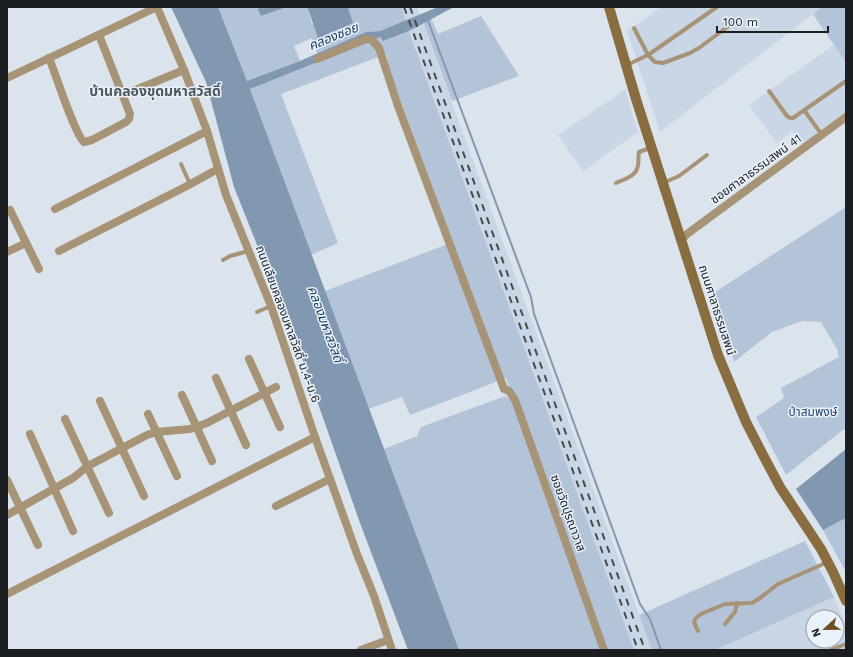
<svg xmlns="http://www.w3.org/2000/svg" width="853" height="657" font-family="'Work Sans','Noto Sans Thai',sans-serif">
  <rect width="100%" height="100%" fill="#dbe3ed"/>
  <g fill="#c9d6e5" fill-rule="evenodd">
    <polygon points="401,7 417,7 652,650 634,650"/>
    <polygon points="662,7 822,7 660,132 627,31"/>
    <polygon points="834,45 846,63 846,112 803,146 792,131 777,143 749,105"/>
    <polygon points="625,90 638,132 583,171 558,135"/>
    <path d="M834,597L846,626V650H715ZM813,617H837V641H813Z"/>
  </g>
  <g fill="#b3c4d8">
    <polygon points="218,7 259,7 258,10 261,16 287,7 306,7 308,9 312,24 353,23 348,7 401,7 406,21 380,31 366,32 317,54 312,38 294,46 300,61 247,81"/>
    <polygon points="822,7 846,7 846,63 813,14"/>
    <polygon points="481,16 519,76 452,101 423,22 431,18 438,34"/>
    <polygon points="409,31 634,650 607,650 518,399 508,385 506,378 410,415 402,397 368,409 325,291 453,242 390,72 386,54 281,94 338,243 311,255 250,89 380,37 383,41"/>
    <polygon points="846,207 846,431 844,429 786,475 756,417 784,398 781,388 839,357 837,349 821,322 802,321 772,332 734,362 732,354 709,296"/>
    <polygon points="505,396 511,400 601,650 459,650 384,449 417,436 421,427"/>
    <polygon points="846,518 846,572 823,530"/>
    <polygon points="805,541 834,597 715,650 652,650 639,615"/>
  </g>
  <g fill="#8297b0">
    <polygon points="171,7 218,7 247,81 300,61 366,32 380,31 438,7 454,7 409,31 383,41 380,37 250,89 459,650 408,650 360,523 302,358 234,187 206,82"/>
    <polygon points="259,7 287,7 261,16 258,10"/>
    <polygon points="306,7 348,7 353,23 318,38 308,9"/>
    <polygon points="846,449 846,518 823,530 796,489"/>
  </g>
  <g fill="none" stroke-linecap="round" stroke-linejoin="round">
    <polyline stroke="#8297b0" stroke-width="2" points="427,18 531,297 534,314 640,604 650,619 661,650"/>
    <g stroke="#a79376" stroke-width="4">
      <polyline points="634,28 648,55 655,62 663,63 690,53 699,48 734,22"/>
      <polyline points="627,65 648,55 717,7"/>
      <polyline points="769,91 787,116 790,118 793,118 846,81"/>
      <polyline points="804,110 822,135"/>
      <polyline points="181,164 190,184"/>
      <path d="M616,183C625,179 637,176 638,165C639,161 638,157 639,152L650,148"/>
      <polyline points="663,183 679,176 707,155"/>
      <polyline points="223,260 230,256 249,251"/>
      <polyline points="257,312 271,306"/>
      <polyline points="725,624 735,612 737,603"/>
      <polyline points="698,631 694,622 696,618 701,614 725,604 752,603 760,598 778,584 828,562"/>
      <polyline points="830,650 846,644"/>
    </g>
    <g stroke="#a79376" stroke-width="8">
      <polyline points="157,7 184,70 207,131 226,195 271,306 315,437 357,554 374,596 392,650"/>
      <path d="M49,58C55,72 75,135 84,142L92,140L126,122L129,119L130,114L99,35"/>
      <polyline points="317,59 366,39 372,40 379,48 398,106 504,389 509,391 515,400 604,650"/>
      <polyline points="7,78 157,7"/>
      <polyline points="123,95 184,70"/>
      <polyline points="55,209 207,131"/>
      <polyline points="10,210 39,269"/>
      <polyline points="681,241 687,234 846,117"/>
      <polyline points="59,251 185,187 218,169"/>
      <polyline points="7,252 26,243"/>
      <polyline points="249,359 280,427"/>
      <polyline points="216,378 246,445"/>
      <polyline points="182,395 212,461"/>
      <polyline points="100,401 144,496"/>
      <polyline points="148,414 177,476"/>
      <polyline points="65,419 109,513"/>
      <polyline points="30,434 73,531"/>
      <polyline points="7,480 38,545"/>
      <polyline points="276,506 330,479"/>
      <polyline points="7,515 73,478 88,466 147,435 156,432 190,429 207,423 276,387"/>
      <polyline points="7,594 315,437"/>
      <polyline points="361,650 388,640"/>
    </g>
    <polyline stroke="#896d41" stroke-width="10" points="609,7 636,99 718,355 746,422 763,455 780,487 821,549 833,572 846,601"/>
    <g stroke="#464a4f" stroke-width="2" stroke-dasharray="7 7" stroke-linecap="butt">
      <polyline points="404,7 638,650"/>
      <polyline points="410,7 645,650"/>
    </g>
  </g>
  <g text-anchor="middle" stroke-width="3" stroke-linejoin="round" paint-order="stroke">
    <g font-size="12" fill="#1b1e21" stroke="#e9f1fa">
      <text transform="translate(756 169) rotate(-36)" y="4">ซอยศาลาธรรมสพน์ 41</text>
      <text transform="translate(717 310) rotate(72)" y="4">ถนนศาลาธรรมสพน์</text>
      <text transform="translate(288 324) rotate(70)" y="4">ถนนเลียบคลองมหาสวัสดิ์ ม.4-ม.6</text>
      <text transform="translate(568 513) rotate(70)" y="4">ซอยวัดปุรณาวาส</text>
    </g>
    <g font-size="12" fill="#25466b" stroke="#e9f1fa">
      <text x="813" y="416">ป่าสมพงษ์</text>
    </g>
    <g font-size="13" font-style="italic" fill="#143559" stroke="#e9f1fa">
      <text transform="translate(333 36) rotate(-22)" y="5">คลองซอย</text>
      <text transform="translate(326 324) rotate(70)" y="5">คลองมหาสวัสดิ์</text>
    </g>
    <g font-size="14" font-weight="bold" fill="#51575f" stroke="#e9f1fa">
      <text x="155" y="96">บ้านคลองขุดมหาสวัสดิ์</text>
    </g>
  </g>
  <rect width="853" height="657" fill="none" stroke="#1b1e21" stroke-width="16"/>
  <g transform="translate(825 629) rotate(248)"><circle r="19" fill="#e9f1fa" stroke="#979da3"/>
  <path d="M0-3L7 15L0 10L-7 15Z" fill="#6c5023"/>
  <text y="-6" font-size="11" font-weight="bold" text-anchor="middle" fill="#1b1e21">N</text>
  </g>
  <path d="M717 26v6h111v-6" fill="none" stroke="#1b1e21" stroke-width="2"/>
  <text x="723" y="26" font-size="12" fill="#1b1e21" stroke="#e9f1fa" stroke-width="3" paint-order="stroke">100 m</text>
</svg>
